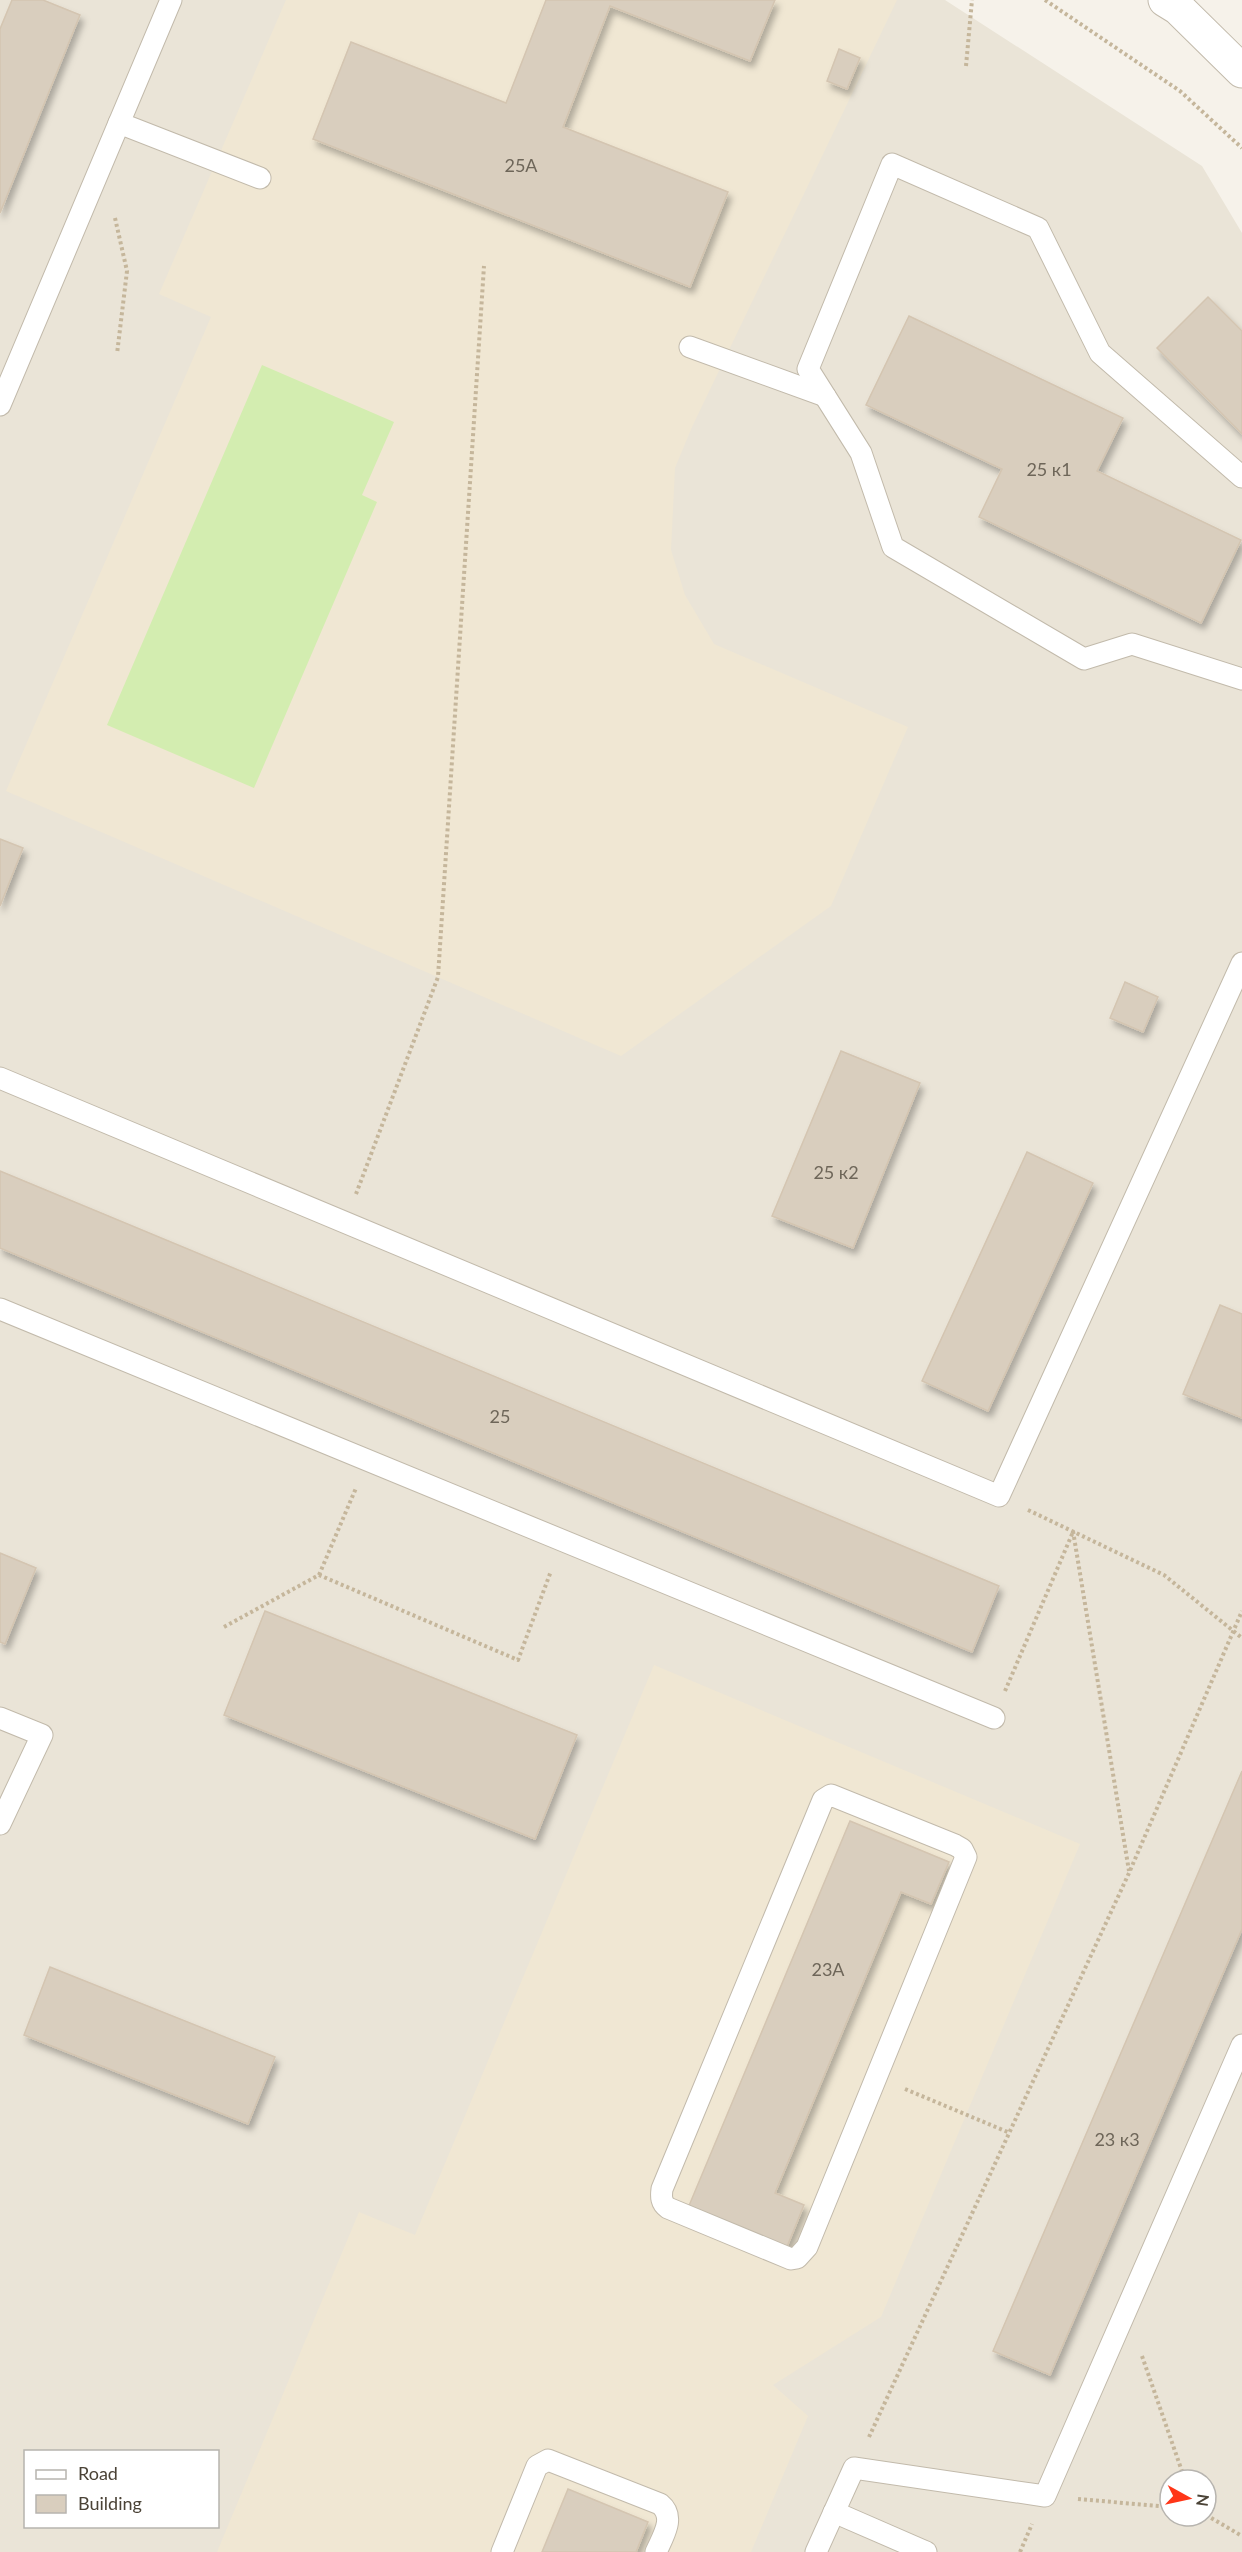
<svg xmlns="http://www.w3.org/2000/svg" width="1242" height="2552" font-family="Lato,sans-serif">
  <defs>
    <filter id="shadow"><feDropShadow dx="3.5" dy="6" stdDeviation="3" flood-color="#0004"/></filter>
  </defs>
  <rect width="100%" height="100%" fill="#f6f2ea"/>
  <path fill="#eae4d7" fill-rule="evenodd" d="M0,0H945L1202,166L1242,233V2552H0ZM26,2452H218V2526H26ZM1170,2480H1206V2516H1170Z"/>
  <g fill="#f0e7d3">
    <polygon points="286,0 897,0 692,427 675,468 671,550 685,595 714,644 908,727 831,906 621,1056 6,791 211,317 159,294"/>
    <polygon points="654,1665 1080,1844 881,2317 773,2385 808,2416 751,2552 217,2552 359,2212 415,2235"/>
  </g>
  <polygon fill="#d3edb0" points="262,365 394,422 362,495 377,502 254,788 107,725"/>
  <g fill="#d9cebe" stroke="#d4c5b1" stroke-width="1.5" filter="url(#shadow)">
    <polygon points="12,0 43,0 80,15 0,213 0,29"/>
    <polygon points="546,0 775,0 750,61 610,6 563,127 728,192 690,287 313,139 351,42 506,103"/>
    <polygon points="839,49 860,58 847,89 827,81"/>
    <polygon points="1208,297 1242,331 1242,434 1157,348"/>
    <polygon points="909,316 1123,418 1097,471 1241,540 1201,623 979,517 1002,469 866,405"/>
    <polygon points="0,839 23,848 0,906"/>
    <polygon points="1125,982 1158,997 1143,1032 1110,1018"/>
    <polygon points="841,1051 920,1083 853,1248 772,1216"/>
    <polygon points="1027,1152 1093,1183 988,1411 922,1381"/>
    <polygon points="0,1171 999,1586 972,1652 0,1248"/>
    <polygon points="1220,1305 1242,1314 1242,1418 1183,1394"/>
    <polygon points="0,1553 36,1568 5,1644 0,1642"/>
    <polygon points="265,1611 577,1735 535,1839 224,1715"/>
    <polygon points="1242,1771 1242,1929 1050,2375 993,2351"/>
    <polygon points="850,1821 949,1862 931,1904 901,1892 775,2193 804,2205 786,2249 688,2208"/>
    <polygon points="50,1967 275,2057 248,2124 24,2035"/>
    <polygon points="568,2489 648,2522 636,2552 542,2552"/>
  </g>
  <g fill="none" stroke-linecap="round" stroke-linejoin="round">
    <g stroke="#c2baab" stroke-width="23">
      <g id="service">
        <polyline points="119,123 260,178"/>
        <polyline points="690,347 825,396"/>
        <polyline points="0,405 171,0"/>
        <polyline points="1242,477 1100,353 1038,228 892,164 808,369 861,453 893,547 1084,659 1132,644 1242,679"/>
        <polyline points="0,1078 999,1496 1242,963"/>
        <polyline points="0,1309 994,1718"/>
        <polyline points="0,1718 42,1735 0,1824"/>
        <path d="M831,1795L955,1845L962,1849L966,1857L807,2247L797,2258L791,2259L668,2208C661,2203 661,2197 662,2189L823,1800Z"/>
        <polyline points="834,2512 926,2552"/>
        <path d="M502,2552L537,2466L548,2460L660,2504C676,2517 663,2536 656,2552"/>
        <polyline points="816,2552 854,2468 1045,2496 1242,2045"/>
      </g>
    </g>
    <g stroke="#c2baab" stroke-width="35">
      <polyline id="tertiary" points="1165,0 1178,8 1242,71"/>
    </g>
    <g stroke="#c5b69b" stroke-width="4" stroke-dasharray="3 3" stroke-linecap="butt">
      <polyline points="1045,0 1180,91 1242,148"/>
      <polyline points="966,66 972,0"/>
      <polyline points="115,218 127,271 117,354"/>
      <polyline points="356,1194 438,977 484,266"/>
      <polyline points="1028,1510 1164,1575 1242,1638"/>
      <polyline points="1073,1531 1129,1871"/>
      <polyline points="319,1575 356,1488"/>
      <polyline points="224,1627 319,1575 518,1660 551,1571"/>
      <polyline points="1005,1691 1073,1532"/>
      <polyline points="905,2089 1010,2133"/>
      <polyline points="1142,2356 1185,2480"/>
      <polyline points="869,2437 1129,1873 1242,1611"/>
      <polyline points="1078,2499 1170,2507"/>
      <polyline points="1206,2515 1242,2536"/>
      <polyline points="1020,2552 1032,2524"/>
    </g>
    <use href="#service" stroke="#fff" stroke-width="21"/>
    <use href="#tertiary" stroke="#fff" stroke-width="33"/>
  </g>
  <g text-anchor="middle" stroke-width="5" stroke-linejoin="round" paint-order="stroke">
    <g font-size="18" fill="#6e6659">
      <text x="521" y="172">25А</text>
      <text x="1049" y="476">25 к1</text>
      <text x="836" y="1179">25 к2</text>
      <text x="500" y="1423">25</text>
      <text x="828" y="1976">23А</text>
      <text x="1117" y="2146">23 к3</text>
    </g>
  </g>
  <rect x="24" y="2450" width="195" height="78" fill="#ffffff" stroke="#b7b4af" stroke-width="1.5"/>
  <rect x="36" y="2470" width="30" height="9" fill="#ffffff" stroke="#b7b4af" stroke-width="1.5"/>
  <text x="78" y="2480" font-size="18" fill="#4b4337">Road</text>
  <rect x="36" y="2495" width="30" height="18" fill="#d9cebe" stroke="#b7b4af" stroke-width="1.5"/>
  <text x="78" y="2510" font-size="18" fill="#4b4337">Building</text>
  <g transform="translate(1188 2498) rotate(98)"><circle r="28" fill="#ffffff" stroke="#b7b4af" stroke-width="1.5"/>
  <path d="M0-4.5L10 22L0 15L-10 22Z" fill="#ff3618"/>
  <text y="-9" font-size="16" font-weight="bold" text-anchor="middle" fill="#4b4337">N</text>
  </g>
</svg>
